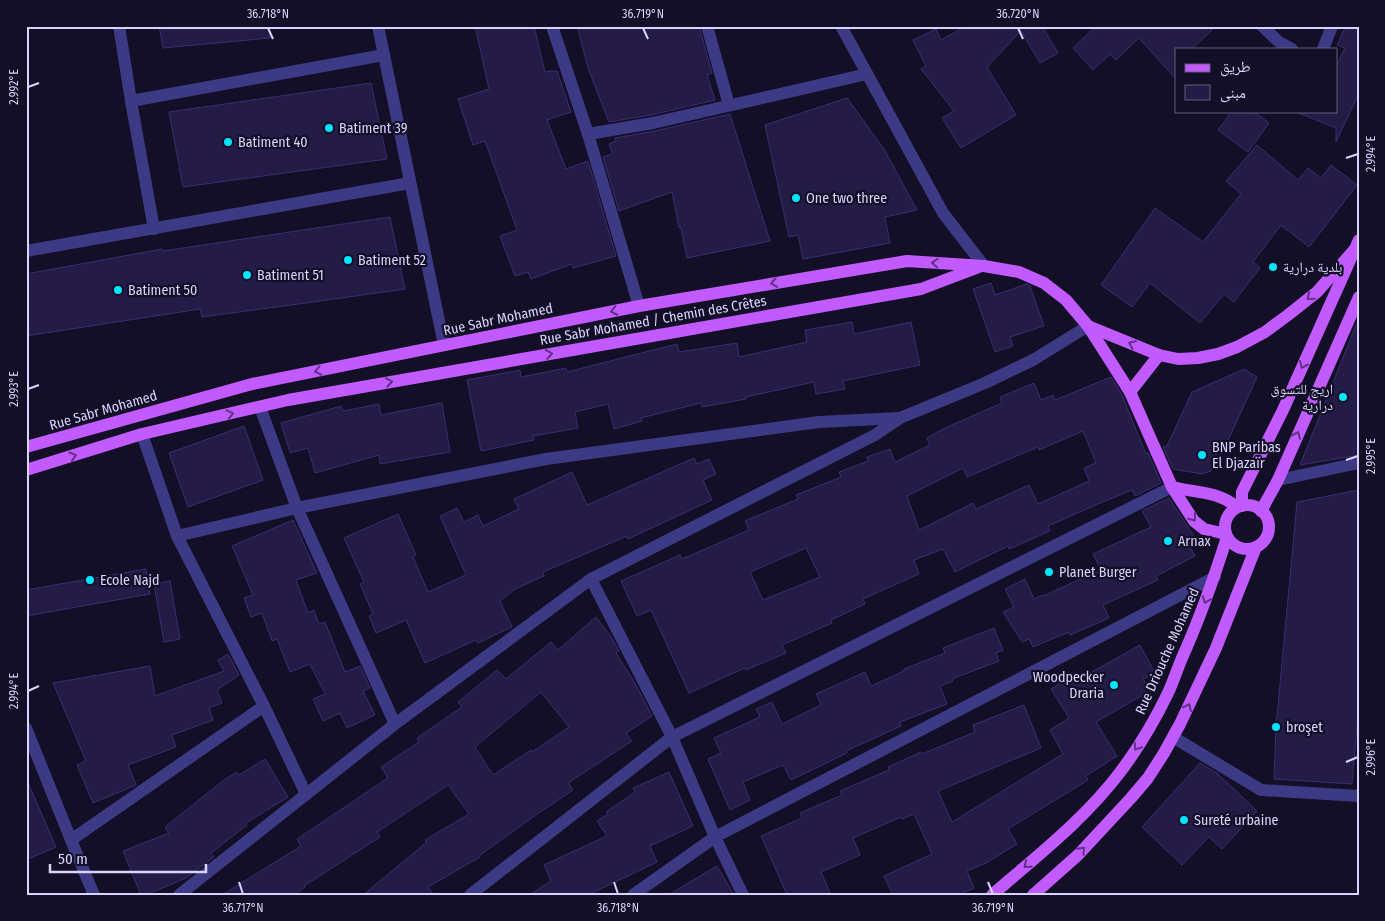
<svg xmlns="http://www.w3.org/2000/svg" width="1385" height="921" font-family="'Fira Sans Condensed','Noto Naskh Arabic',sans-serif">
  <rect width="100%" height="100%" fill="#130f26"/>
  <g fill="#241b47" stroke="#3b2d73" fill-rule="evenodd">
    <polygon points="159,26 269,26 270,38 163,48"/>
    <polygon points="475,26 534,26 545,72 550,71 557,71 571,112 547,120 566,169 588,161 616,256 573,268 572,264 531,279 528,272 515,276 500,236 517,230 485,141 473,145 458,99 489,89"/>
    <polygon points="577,26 699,26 712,73 707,75 715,100 651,115 609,122 588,68"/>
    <polygon points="966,26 1042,26 1058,53 1040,63 1021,31 987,67 1016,115 961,148 942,118 954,111 921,69 926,66 913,40 936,29 941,40"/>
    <polygon points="1096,26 1216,26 1192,49 1176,49 1176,79 1139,38 1116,60 1110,54 1093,70 1073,48"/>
    <polygon points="1346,26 1359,26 1359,93 1336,142 1336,128 1296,112 1296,111 1336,111 1336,67 1345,48 1337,45"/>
    <polygon points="371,83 387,159 183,187 169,112"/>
    <polygon points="847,98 884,149 917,210 885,217 890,243 803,259 798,235 789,237 765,125"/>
    <polygon points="1232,111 1253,111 1269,123 1248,152 1218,130"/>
    <polygon points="730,114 770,241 687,258 681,228 679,228 672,192 619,211 603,157 610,155 612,153 609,144 616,141 615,138 655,131"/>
    <polygon points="1257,145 1298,180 1308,168 1321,178 1331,165 1357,185 1309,247 1281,225 1253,262 1260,268 1234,302 1224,294 1200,323 1150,283 1132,307 1101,285 1155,208 1203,242 1241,194 1226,181"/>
    <polygon points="390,217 405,289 306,303 202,317 200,309 26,336 26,274 162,249 163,251"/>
    <polygon points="991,283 995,295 1027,284 1030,286 1044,326 1010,337 1013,346 995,352 973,289"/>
    <polygon points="1358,320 1359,455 1300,465"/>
    <polygon points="852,322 854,334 911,322 920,365 843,381 845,389 816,394 814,382 746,397 746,399 702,407 701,403 641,418 642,421 614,429 608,404 575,412 578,428 533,436 534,440 481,451 467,380 520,370 521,377 566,368 567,372 677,344 679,352 737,343 739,357 807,342 805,330"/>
    <polygon points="1244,369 1257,377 1226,445 1211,471 1202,474 1173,469 1163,447 1167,446 1192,392"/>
    <path d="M1111,377L1121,393L1146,454L1148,453L1161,483L1135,496L1132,490L1098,504L1048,526L1050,531L1009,549L1008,546L955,572L943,549L914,560L919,574L863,599L865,604L831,620L832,623L782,645L786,653L746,670L745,668L689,693L651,610L637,616L621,581L680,555L682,559L749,530L745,521L798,499L796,495L841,477L839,472L868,461L867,457L890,449L895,462L930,445L927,438L945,428L1002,403L1000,397L1034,383L1041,400L1053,395L1055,400ZM1083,431L1096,463L1084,468L1089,481L1038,504L1029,485L976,509L973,503L919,530L907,496L963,468L967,477L1038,447L1039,450ZM806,548L820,577L763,600L750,572Z"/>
    <polygon points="442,403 450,452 380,464 379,455 315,473 308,448 290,453 281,423 341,406 343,411 379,404 381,415"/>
    <polygon points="244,426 263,480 188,507 169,453"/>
    <polygon points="694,458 697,464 709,459 716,474 703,480 712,500 628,539 627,536 543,572 544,576 515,589 500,601 512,627 478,643 476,640 425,663 406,620 376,633 369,616 373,614 360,584 364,582 344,538 398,514 416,555 413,557 428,592 466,575 440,516 457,508 464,522 478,515 483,526 519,509 514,499 572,472 587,505"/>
    <polygon points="1359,490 1359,704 1352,784 1274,779 1276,727 1297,502"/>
    <polygon points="1169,498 1194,536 1186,540 1195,556 1156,576 1158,580 1103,605 1109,618 1070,635 1069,632 1033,647 1029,639 1022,642 1003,612 1014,607 1005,589 1025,579 1034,599 1042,595 1043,596 1101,570 1093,554 1151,527 1142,511"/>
    <polygon points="293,520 317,573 296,580 308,613 314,610 319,624 325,622 345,672 360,666 370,688 363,691 375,715 347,728 340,713 323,721 313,699 325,694 310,664 290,672 277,639 272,641 262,613 251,617 244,598 253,595 232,546"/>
    <polygon points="146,569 150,594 26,616 26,590"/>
    <polygon points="170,581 180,639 164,642 154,584"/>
    <path d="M596,617L610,635L619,651L616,653L635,683L652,716L626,733L632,741L568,783L573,790L536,815L480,855V857L428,887L434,895H363L427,842L425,840L469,814L448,785L377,832L380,837L304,886L305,887L295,895H222L301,846L297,839L388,778L381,767L419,742L417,738L462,707L458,702L497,670L506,679L551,642L558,650ZM541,692L569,727L532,752L531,750L493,775L475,747Z"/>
    <polygon points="994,628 1003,650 996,653 999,661 952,679 953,681 940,686 947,704 900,722 901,726 846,751 847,753 791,780 783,765 743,782 750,800 730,810 708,759 721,753 714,738 760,717 756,709 772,702 782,724 821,705 816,694 865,672 871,686 904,671 904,669 945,653 943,648"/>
    <polygon points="1140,645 1155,673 1143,679 1150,691 1096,722 1117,756 1086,776 1088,780 1008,829 1017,844 986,863 967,871 974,888 959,895 893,895 884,876 932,854 914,814 902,819 901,817 853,838 860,855 821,872 831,895 787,895 761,836 802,818 800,813 842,795 840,791 889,770 888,767 921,752 922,754 975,732 973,725 1024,705 1041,748 938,791 952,822 1063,754 1050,730 1069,718 1051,689 1069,677 1072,683"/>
    <polygon points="228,654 239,675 217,690 222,703 209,708 213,720 172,735 176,747 128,765 136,785 93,803 77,765 86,761 53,683 150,666 155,696 224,671 218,660"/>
    <polygon points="265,759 288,797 246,823 247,825 211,853 214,857 186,878 146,895 141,895 123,851 169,833 165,827 224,780 237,772 239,775"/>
    <polygon points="1200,763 1217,773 1257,811 1222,849 1209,837 1182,865 1142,827"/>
    <polygon points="669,772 693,826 650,846 657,862 588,895 529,895 551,881 544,865 607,836 597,821 608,814 606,812 635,792 633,788"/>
    <polygon points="26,778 56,847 26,860"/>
    <polygon points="717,866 734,895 668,895"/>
  </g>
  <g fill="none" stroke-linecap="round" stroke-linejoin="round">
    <g stroke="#3d3a85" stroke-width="12">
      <polyline points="119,26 131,101"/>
      <polyline points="378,26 444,345"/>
      <polyline points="552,26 588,134 639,306"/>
      <polyline points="707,26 729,105"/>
      <polyline points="841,26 943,213 984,266"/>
      <polyline points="1262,26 1279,42 1292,49"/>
      <polyline points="1323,49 1332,26"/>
      <polyline points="588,134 653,123 867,74"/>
      <polyline points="154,229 131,101 384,55"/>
      <polyline points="26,251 410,183"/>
      <polyline points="260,407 297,508 395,724"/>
      <polyline points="142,434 177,536 264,706 306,794"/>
      <polyline points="1278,480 1359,463"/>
      <polyline points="177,536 297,508 546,459 819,422 899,418"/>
      <polyline points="591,579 672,737 715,837 743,895"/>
      <polyline points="26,728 71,840 94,895"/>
      <polyline points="1173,737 1261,790 1359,796"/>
      <polyline points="71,840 264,706"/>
      <polyline points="179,895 395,724 591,579 875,435 900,418 985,383 1033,360 1088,326"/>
      <polyline points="470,895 672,737 1172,487"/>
      <polyline points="633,895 715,837 1215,577"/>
    </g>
    <g stroke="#c25bff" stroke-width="12">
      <polyline points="1088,326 1159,355 1178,359 1198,358 1218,354 1237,347 1265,332 1288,315 1317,292 1355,249"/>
      <polyline points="1130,392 1159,355"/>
      <polyline points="26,447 252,384 639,306 907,261 984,266 1019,272 1044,283 1066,300 1088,326 1130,392 1172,487 1194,521 1204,529 1226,534"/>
      <polyline points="26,470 142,434 288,400 921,289 979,267"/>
      <path d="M1172,487C1196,493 1218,491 1237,507"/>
      <circle cx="1247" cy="527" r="22"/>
      <polyline points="1242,506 1242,492 1283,410 1359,240"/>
      <polyline points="1261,511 1278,480 1359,297"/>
      <path d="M992,895C1037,856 1085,819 1121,771C1139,747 1155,720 1168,693C1173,682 1177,670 1182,658C1200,618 1214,578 1227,537"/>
      <polyline points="1033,895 1078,855 1131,798 1148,778 1164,753 1180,724 1216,648 1256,547"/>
    </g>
  </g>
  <defs><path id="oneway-chevron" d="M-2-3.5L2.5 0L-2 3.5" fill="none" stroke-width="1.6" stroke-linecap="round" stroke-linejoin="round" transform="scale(1.25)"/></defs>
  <g stroke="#623188">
    <use href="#oneway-chevron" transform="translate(935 263) rotate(-177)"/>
    <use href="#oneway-chevron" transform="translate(774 283) rotate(171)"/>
    <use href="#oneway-chevron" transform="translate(1310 297) rotate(141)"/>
    <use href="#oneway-chevron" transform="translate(614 311) rotate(168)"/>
    <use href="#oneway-chevron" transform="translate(1132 344) rotate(-157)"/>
    <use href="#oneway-chevron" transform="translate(549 354) rotate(-10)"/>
    <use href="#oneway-chevron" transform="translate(1303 365) rotate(114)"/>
    <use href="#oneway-chevron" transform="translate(318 371) rotate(168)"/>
    <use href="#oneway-chevron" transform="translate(389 382) rotate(-10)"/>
    <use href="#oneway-chevron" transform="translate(230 414) rotate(-13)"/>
    <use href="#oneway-chevron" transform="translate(1297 435) rotate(-66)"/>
    <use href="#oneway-chevron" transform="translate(73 456) rotate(-17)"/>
    <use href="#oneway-chevron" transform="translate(1193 518) rotate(51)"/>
    <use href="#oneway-chevron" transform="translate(1206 600) rotate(110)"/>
    <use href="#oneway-chevron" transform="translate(1188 707) rotate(-65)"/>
    <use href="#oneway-chevron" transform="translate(1137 747) rotate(123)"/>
    <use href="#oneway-chevron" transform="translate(1082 850) rotate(-46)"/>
    <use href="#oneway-chevron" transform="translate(1027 865) rotate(139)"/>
  </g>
  <path fill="none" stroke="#d9d4ff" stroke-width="2" d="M268,28L273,39M643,28L648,39M1018,28L1023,39M28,87L39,83M1346,158L1358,154M28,389L39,385M1346,460L1358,456M28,691L39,686M1346,762L1358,757M239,882L243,894M614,882L618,894M988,882L993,894"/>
  <g fill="#00e5ff" stroke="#130f26" stroke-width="2">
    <circle cx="329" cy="128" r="5"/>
    <circle cx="228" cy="142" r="5"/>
    <circle cx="796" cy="198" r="5"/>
    <circle cx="348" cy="260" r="5"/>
    <circle cx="1273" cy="267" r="5"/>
    <circle cx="247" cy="275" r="5"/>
    <circle cx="118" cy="290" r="5"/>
    <circle cx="1343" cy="397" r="5"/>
    <circle cx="1202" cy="455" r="5"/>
    <circle cx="1168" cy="541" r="5"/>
    <circle cx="1049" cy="572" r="5"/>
    <circle cx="90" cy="580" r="5"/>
    <circle cx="1114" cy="685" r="5"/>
    <circle cx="1276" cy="727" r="5"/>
    <circle cx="1184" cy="820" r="5"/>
  </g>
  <g text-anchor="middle" stroke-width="4.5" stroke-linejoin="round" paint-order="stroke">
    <g font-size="14" fill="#d9d4ff" stroke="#130f26" text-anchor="start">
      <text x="339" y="133">Batiment 39</text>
      <text x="238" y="147">Batiment 40</text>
      <text x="806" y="203">One two three</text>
      <text x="358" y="265">Batiment 52</text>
      <text x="1283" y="272">بلدية درارية</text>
      <text x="257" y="280">Batiment 51</text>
      <text x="128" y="295">Batiment 50</text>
      <text x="1333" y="394" text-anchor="end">اريج للتسوق<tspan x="1333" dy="16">درارية</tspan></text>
      <text x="1212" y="452">BNP Paribas<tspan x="1212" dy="16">El Djazaïr</tspan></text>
      <text x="1178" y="546">Arnax</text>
      <text x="1059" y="577">Planet Burger</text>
      <text x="100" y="585">Ecole Najd</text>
      <text x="1104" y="682" text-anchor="end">Woodpecker<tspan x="1104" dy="16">Draria</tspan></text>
      <text x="1286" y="732">broşet</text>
      <text x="1194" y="825">Sureté urbaine</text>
    </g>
    <g font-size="14" fill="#d9d4ff" stroke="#130f26">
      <text transform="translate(498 319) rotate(-12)" y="5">Rue Sabr Mohamed</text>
      <text transform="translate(653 320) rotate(-10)" y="5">Rue Sabr Mohamed / Chemin des Crêtes</text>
      <text transform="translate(103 410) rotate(-16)" y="5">Rue Sabr Mohamed</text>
      <text transform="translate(1167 651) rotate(-66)" y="5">Rue Driouche Mohamed</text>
    </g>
  </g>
  <rect width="1385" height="921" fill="none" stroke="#130f26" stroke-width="55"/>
  <rect x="1175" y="48" width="162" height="65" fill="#130f26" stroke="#625e7d"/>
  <rect x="1185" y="64" width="25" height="8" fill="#c25bff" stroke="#625e7d"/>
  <text x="1220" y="72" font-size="15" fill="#d9d4ff">طريق</text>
  <rect x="1185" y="85" width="25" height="15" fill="#241b47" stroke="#625e7d"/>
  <text x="1220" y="98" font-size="15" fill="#d9d4ff">مبنى</text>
  <path d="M50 864v8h156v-8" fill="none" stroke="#d9d4ff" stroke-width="2.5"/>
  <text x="58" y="864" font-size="15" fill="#d9d4ff" stroke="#130f26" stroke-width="4" paint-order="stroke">50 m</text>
  <rect x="28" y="28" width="1330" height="866" fill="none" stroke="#d9d4ff" stroke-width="2"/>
  <g font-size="12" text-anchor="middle" fill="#d9d4ff">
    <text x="268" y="18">36.718°N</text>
    <text x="643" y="18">36.719°N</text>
    <text x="1018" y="18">36.720°N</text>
    <text transform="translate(14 87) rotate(-90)" y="4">2.992°E</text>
    <text transform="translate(1371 154) rotate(-90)" y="4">2.994°E</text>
    <text transform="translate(14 389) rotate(-90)" y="4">2.993°E</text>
    <text transform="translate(1371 456) rotate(-90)" y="4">2.995°E</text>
    <text transform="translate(14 691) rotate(-90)" y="4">2.994°E</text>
    <text transform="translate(1371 757) rotate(-90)" y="4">2.996°E</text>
    <text x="243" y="912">36.717°N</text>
    <text x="618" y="912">36.718°N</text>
    <text x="993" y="912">36.719°N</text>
  </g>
</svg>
